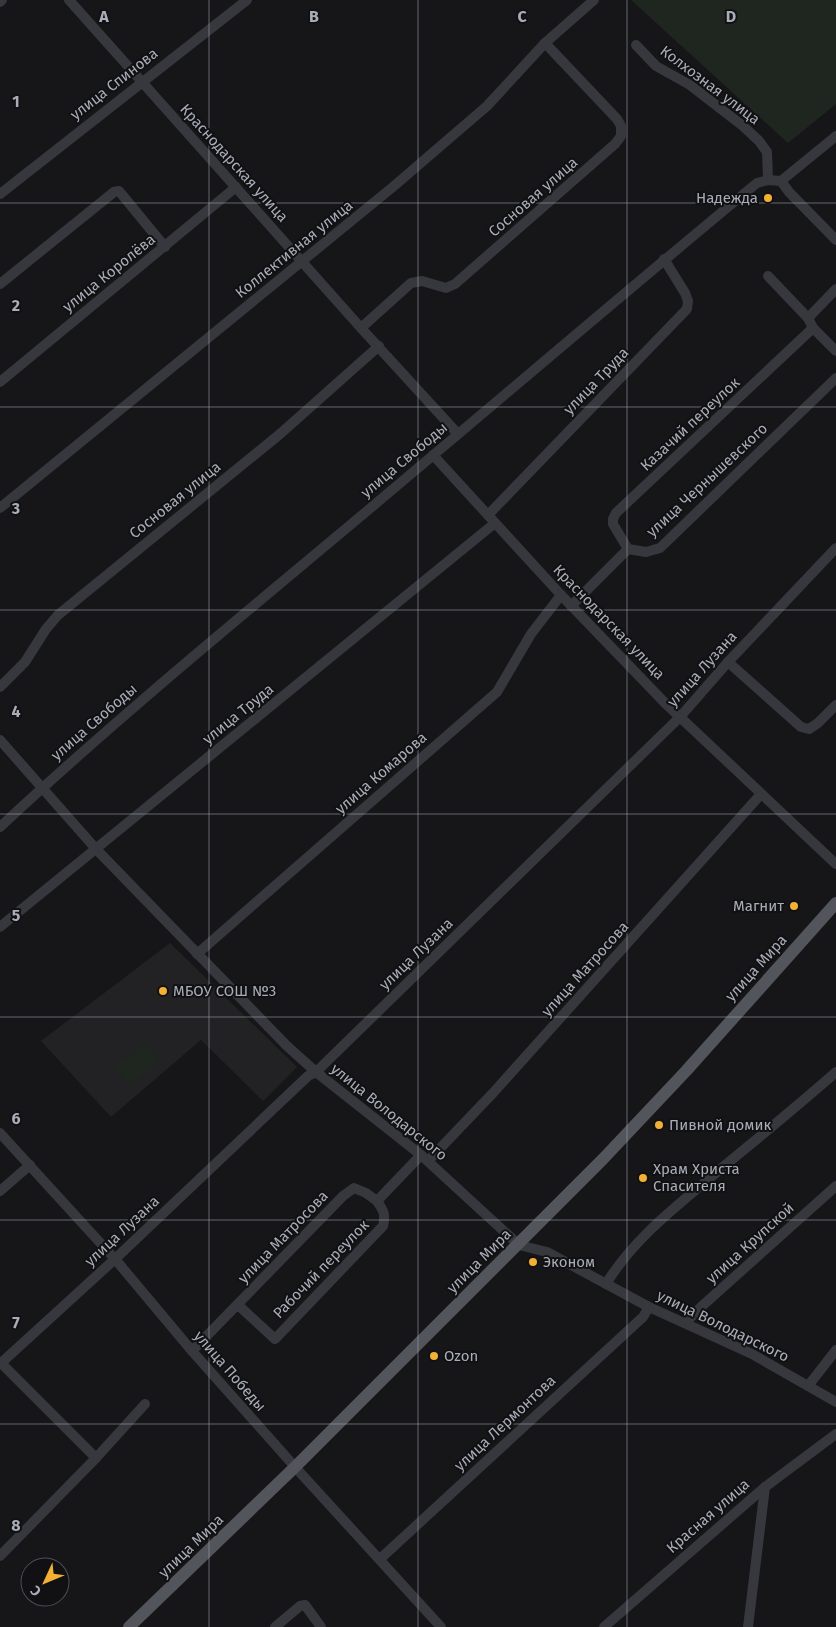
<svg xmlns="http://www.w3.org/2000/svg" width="836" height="1627" font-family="'Fira Sans',sans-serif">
  <rect width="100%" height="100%" fill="#161618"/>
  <polygon fill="#222225" points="170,943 297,1067 263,1101 201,1040 111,1117 41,1041"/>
  <g fill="#1e261f">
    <polygon points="631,0 836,0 836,104 788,143"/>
    <polygon points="146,1042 160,1061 131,1085 115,1066"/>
  </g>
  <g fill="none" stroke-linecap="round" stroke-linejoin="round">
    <g stroke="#37383d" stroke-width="10">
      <polyline points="69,0 361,328 458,434"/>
      <polyline points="0,2 2,0"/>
      <polyline points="636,45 656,66 690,85 743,126 759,141 767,152 768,180"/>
      <polyline points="781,181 789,192 836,240"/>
      <polyline points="0,194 247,0"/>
      <polyline points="768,276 808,318 813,328 836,351"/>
      <polyline points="0,284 114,192 119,191 165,247"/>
      <polyline points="808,318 836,289"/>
      <polyline points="361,328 411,283 422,281 446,288 455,284 615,144 621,136 621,126 617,119 545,43"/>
      <polyline points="0,382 236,187"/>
      <polyline points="433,455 561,595 665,703 836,864"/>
      <polyline points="0,508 394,186 487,106 545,43 594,0"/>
      <polyline points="488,515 687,309 688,301 685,293 664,259"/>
      <polyline points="628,549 613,524 613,519 616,513 813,328"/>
      <polyline points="628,549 646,552 660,548 836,378"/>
      <polyline points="571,606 628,549"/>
      <polyline points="728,662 801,727 809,729 818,723 836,705"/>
      <polyline points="0,687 25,662 46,629 58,615 280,434 379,346"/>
      <polyline points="0,740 96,849 287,1046 316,1072 421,1155 519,1245 547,1252 649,1307 752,1354 836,1402"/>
      <path d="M0,827C118,717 243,615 367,511C497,402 626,291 757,183L768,180L781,181L836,136"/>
      <polyline points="0,927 495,523"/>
      <polyline points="197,954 497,692 531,634 561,595"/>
      <polyline points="0,1133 115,1259 192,1351 295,1467 441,1627"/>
      <polyline points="428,1161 493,1093 761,794"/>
      <polyline points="0,1191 30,1165"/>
      <path d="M606,1284C631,1243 668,1213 704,1183C748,1146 793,1110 836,1072"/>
      <path d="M238,1305L275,1339L383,1226C386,1214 383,1210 377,1201"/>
      <polyline points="685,1323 701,1307 836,1186"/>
      <polyline points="192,1351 343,1196 354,1188 366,1193 377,1201 421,1155"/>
      <polyline points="1,1363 96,1458"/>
      <polyline points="0,1364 115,1259 308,1076 316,1072 680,717 728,662 836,548"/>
      <polyline points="808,1386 836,1350"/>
      <polyline points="0,1556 96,1458 145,1404"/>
      <polyline points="380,1559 643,1317 649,1307"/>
      <polyline points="275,1627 300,1606 305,1605 321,1627"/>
      <polyline points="604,1627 765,1487 836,1434"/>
      <polyline points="748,1627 765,1487"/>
    </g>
    <polyline stroke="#53555c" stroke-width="12" points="129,1627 295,1467 603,1159 686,1071 836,903"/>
  </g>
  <path fill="none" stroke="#a8adb8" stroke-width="1" stroke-opacity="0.55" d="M209,0V1627M418,0V1627M627,0V1627M0,203H836M0,407H836M0,610H836M0,814H836M0,1017H836M0,1220H836M0,1424H836"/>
  <g fill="#f2b134" stroke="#111113" stroke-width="2">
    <circle cx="768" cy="198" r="5"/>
    <circle cx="794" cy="906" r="5"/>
    <circle cx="163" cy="991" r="5"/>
    <circle cx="659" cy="1125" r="5"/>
    <circle cx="643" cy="1178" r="5"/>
    <circle cx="533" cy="1262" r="5"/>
    <circle cx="434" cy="1356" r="5"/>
  </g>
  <g text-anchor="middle" stroke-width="4" stroke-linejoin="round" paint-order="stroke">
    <g font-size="15" fill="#a8adb8" stroke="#111113">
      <text transform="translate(114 84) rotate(-38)" y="5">улица Спинова</text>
      <text transform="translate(710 85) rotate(37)" y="5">Колхозная улица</text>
      <text transform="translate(234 163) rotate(48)" y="5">Краснодарская улица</text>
      <text transform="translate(533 197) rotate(-41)" y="5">Сосновая улица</text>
      <text transform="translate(294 249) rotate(-39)" y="5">Коллективная улица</text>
      <text transform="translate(109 273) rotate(-39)" y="5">улица Королёва</text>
      <text transform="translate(596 381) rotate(-46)" y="5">улица Труда</text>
      <text transform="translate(690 424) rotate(-43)" y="5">Казачий переулок</text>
      <text transform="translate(404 460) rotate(-40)" y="5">улица Свободы</text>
      <text transform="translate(707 480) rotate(-43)" y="5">улица Чернышевского</text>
      <text transform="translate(175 500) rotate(-39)" y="5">Сосновая улица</text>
      <text transform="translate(609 622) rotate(46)" y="5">Краснодарская улица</text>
      <text transform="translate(702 669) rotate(-48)" y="5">улица Лузана</text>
      <text transform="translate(238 714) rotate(-39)" y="5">улица Труда</text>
      <text transform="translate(94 722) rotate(-41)" y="5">улица Свободы</text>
      <text transform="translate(381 773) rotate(-41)" y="5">улица Комарова</text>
      <text transform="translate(416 954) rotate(-44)" y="5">улица Лузана</text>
      <text transform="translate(756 968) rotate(-48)" y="5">улица Мира</text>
      <text transform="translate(585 969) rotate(-48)" y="5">улица Матросова</text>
      <text transform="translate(389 1112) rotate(39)" y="5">улица Володарского</text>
      <text transform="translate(122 1231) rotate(-43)" y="5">улица Лузана</text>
      <text transform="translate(283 1237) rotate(-46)" y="5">улица Матросова</text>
      <text transform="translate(750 1243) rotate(-42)" y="5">улица Крупской</text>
      <text transform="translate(479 1261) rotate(-45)" y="5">улица Мира</text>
      <text transform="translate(321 1269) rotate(-46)" y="5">Рабочий переулок</text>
      <text transform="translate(723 1326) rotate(26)" y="5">улица Володарского</text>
      <text transform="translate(230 1371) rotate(49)" y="5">улица Победы</text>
      <text transform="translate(505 1423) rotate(-43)" y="5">улица Лермонтова</text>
      <text transform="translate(708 1516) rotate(-41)" y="5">Красная улица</text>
      <text transform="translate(191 1546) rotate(-44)" y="5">улица Мира</text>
    </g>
    <g font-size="15" fill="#a8adb8" stroke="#111113" text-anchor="start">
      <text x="758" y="203" text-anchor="end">Надежда</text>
      <text x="784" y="911" text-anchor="end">Магнит</text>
      <text x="173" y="996">МБОУ СОШ №3</text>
      <text x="669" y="1130">Пивной домик</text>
      <text x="653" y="1174">Храм Христа<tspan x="653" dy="17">Спасителя</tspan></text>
      <text x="543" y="1267">Эконом</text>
      <text x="444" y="1361">Ozon</text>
    </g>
  </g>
  <g font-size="16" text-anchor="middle" font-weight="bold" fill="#a8adb8" stroke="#111113" stroke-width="4" stroke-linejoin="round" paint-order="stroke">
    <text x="104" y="22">A</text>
    <text x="314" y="22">B</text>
    <text x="522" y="22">C</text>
    <text x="731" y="22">D</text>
    <text x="16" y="107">1</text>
    <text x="16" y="311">2</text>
    <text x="16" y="514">3</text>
    <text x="16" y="717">4</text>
    <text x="16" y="921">5</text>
    <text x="16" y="1124">6</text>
    <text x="16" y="1328">7</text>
    <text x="16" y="1531">8</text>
  </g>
  <g transform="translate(45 1582) rotate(226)"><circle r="24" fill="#111113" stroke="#4d4f55"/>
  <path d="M0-4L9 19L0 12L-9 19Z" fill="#f2b134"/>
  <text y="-8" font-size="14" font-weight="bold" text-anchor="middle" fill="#a8adb8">С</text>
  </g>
</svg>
